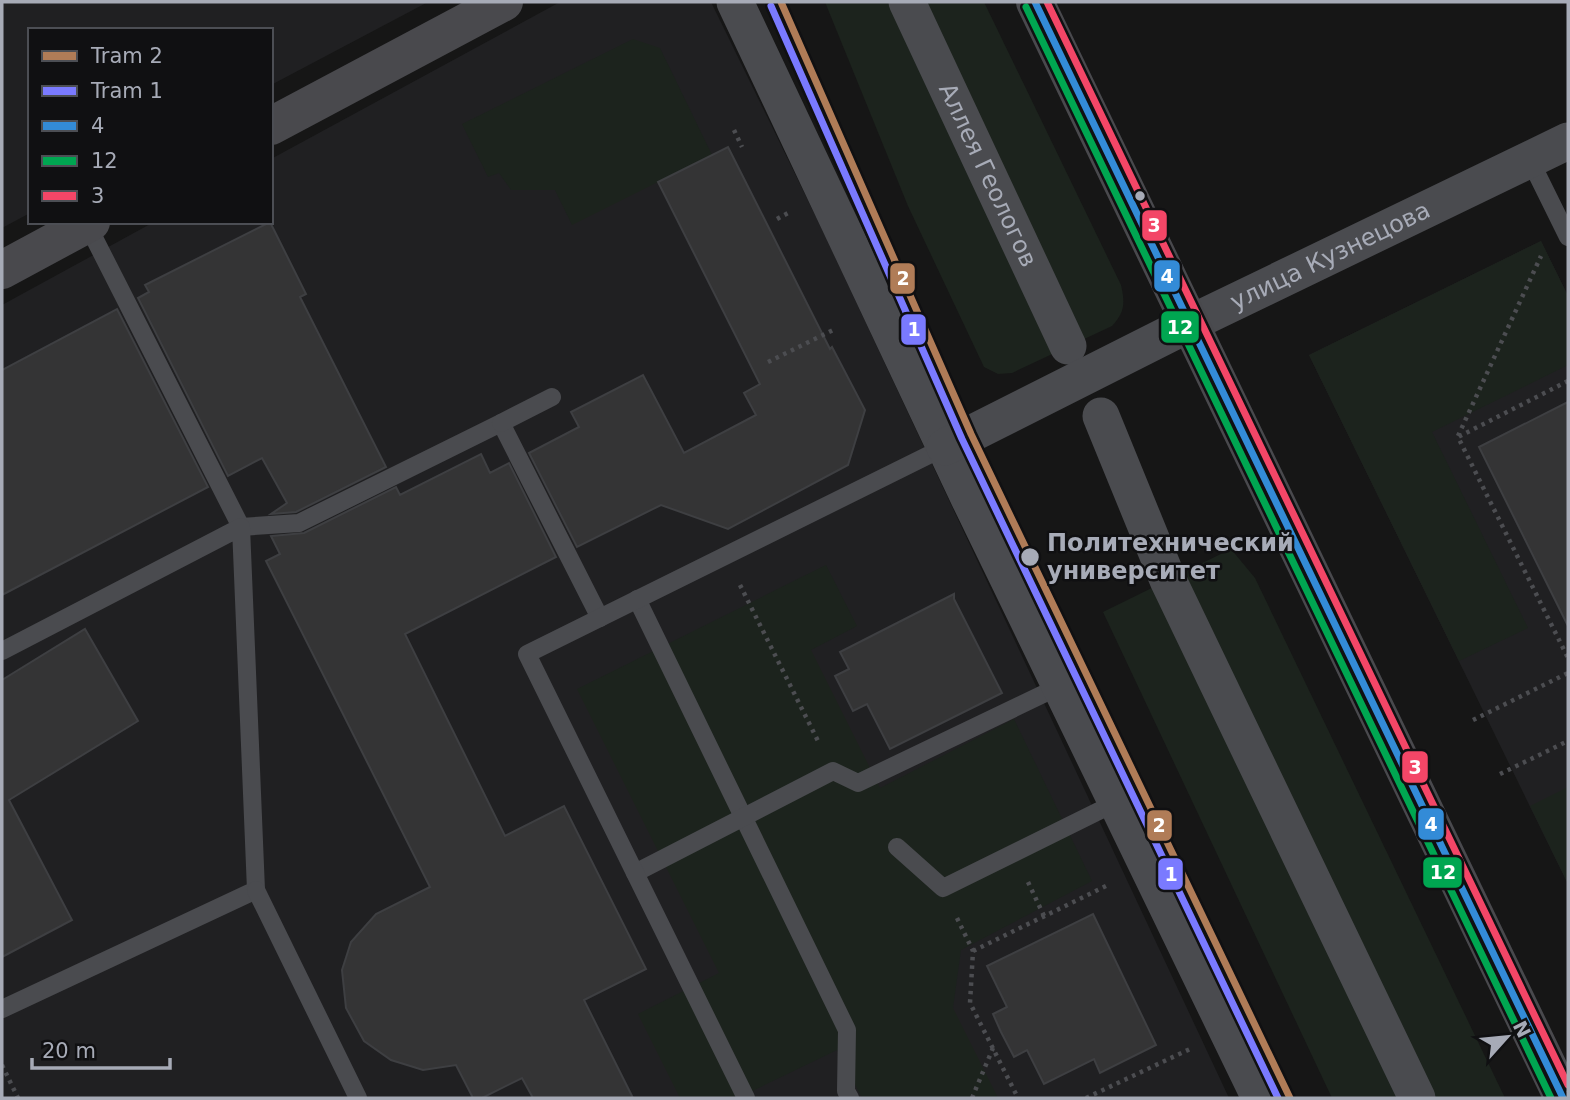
<svg xmlns="http://www.w3.org/2000/svg" width="1570" height="1100" font-family="'DejaVu Sans',sans-serif">
  <rect width="100%" height="100%" fill="#161616"/>
  <g fill="#202022">
    <polygon points="2,2 428,2 271,85 271,30 30,30 30,213 2,228"/>
    <polygon points="560,2 711,2 821,227 1229,1098 2,1098 2,305 154,222 271,222 271,159"/>
    <polygon points="1541,241 1568,296 1568,884 1309,355"/>
  </g>
  <g fill="#1c231d">
    <path d="M825,2H984L1121,285C1125,303 1125,312 1112,326L1012,373L998,374L984,367L908,206Z"/>
    <polygon points="633,39 660,48 712,155 572,225 555,190 511,190 499,173 488,177 462,124"/>
    <polygon points="1541,241 1568,296 1568,365 1432,432 1528,628 1459,661 1309,355"/>
    <polygon points="1231,549 1255,578 1505,1098 1332,1098 1103,612"/>
    <polygon points="826,565 857,626 811,650 880,788 1014,719 1092,881 961,950 953,1008 998,1098 862,1098 837,1050 738,1098 680,1098 638,1014 719,973 577,689"/>
    <polygon points="1568,787 1568,884 1530,806"/>
  </g>
  <g fill="#343435" stroke="#3e3f42" stroke-width="2">
    <polygon points="728,147 830,349 832,347 865,410 848,465 728,529 661,505 577,547 529,453 579,427 571,412 643,375 684,453 756,415 744,393 760,384 658,182"/>
    <polygon points="270,222 306,294 300,297 386,467 296,512 271,514 287,503 262,458 228,476 138,298 149,292 145,285"/>
    <polygon points="117,309 208,487 2,595 2,370"/>
    <polygon points="1568,402 1568,626 1479,447"/>
    <polygon points="481,454 490,473 509,463 556,557 405,634 505,836 564,806 646,969 584,1000 633,1098 533,1098 522,1078 482,1098 473,1098 456,1065 423,1070 391,1060 364,1041 346,1008 342,970 351,942 376,914 430,887 266,561 280,554 271,536 304,533 396,487 400,495"/>
    <polygon points="954,594 954,599 1002,693 890,749 867,704 853,711 835,676 849,669 840,652"/>
    <polygon points="85,629 138,721 9,800 72,920 2,957 2,680"/>
    <polygon points="1093,914 1156,1045 1100,1073 1094,1059 1044,1084 1027,1050 1014,1057 1001,1032 993,1014 1007,1007 987,966"/>
  </g>
  <g fill="none" stroke-linecap="round" stroke-linejoin="round">
    <g stroke="#4c4d51" stroke-width="4.5" stroke-dasharray="3.5 5" stroke-linecap="butt">
      <polyline points="734,130 742,147"/>
      <polyline points="777,219 788,213"/>
      <polyline points="768,362 833,330"/>
      <polyline points="1568,381 1458,437 1568,658"/>
      <polyline points="1458,436 1541,256"/>
      <polyline points="740,585 819,743"/>
      <polyline points="1473,720 1568,673"/>
      <polyline points="1500,774 1568,741"/>
      <polyline points="1028,882 1044,916"/>
      <polyline points="957,918 973,951 970,1003 1018,1098"/>
      <polyline points="973,951 1110,884"/>
      <polyline points="2,1065 18,1098"/>
      <polyline points="972,1098 993,1048"/>
      <polyline points="1086,1098 1190,1049"/>
    </g>
    <g stroke="#4a4b4f" stroke-width="18">
      <polyline points="1530,160 1568,237"/>
      <polyline points="87,224 241,527 299,523 501,423 600,618"/>
      <polyline points="501,423 552,397"/>
      <polyline points="637,599 847,1030 846,1091 850,1098"/>
      <polyline points="2,651 241,527 256,890 2,1009"/>
      <polyline points="897,847 943,888 1117,802"/>
      <polyline points="635,873 833,771 858,783 1060,686"/>
      <polyline points="256,890 358,1098"/>
      <polyline points="746,1098 527,654 945,447"/>
    </g>
    <g stroke="#4a4b4f" stroke-width="37">
      <polyline points="735,2 970,500 1260,1098"/>
      <path id="s1" d="M907,2L1068,346"/>
      <polyline points="1101,416 1168,580 1417,1098"/>
      <path id="s2" d="M945,447L1189,324L1568,141"/>
    </g>
    <g stroke="#49494d" stroke-width="38">
      <polyline points="1035,2 1563,1098"/>
      <polyline points="271,126 504,2"/>
      <polyline points="2,270 91,222"/>
    </g>
    <g stroke="#101012" stroke-width="12">
      <polyline id="bus-1" points="1035,2 1563,1098"/>
    </g>
    <g stroke="#101012" stroke-width="12">
      <polyline id="bus-2" points="1026,7 1551,1098"/>
    </g>
    <g stroke="#101012" stroke-width="12">
      <polyline id="bus-3" points="1047,2 1568,1085"/>
    </g>
    <use href="#bus-1" stroke="#338bd7" stroke-width="7"/>
    <use href="#bus-2" stroke="#00a651" stroke-width="7"/>
    <use href="#bus-3" stroke="#f34667" stroke-width="7"/>
    <g stroke="#101012" stroke-width="12">
      <polyline id="tram-1" points="781,2 971,434 1290,1098"/>
    </g>
    <g stroke="#101012" stroke-width="12">
      <polyline id="tram-2" points="771,6 962,439 1278,1098"/>
    </g>
    <use href="#tram-1" stroke="#b07c57" stroke-width="7"/>
    <use href="#tram-2" stroke="#7a7aff" stroke-width="7"/>
  </g>
  <g fill="#a7abb7" stroke="#101012" stroke-width="2.5">
    <circle cx="1140" cy="196" r="6"/>
    <circle cx="1030" cy="557" r="10"/>
  </g>
  <g text-anchor="middle" stroke-width="5" stroke-linejoin="round" paint-order="stroke">
    <g font-size="24" fill="#a7abb7" stroke="#101012">
      <text dy="8" stroke="none"><textPath href="#s1" startOffset="191">Аллея Геологов</textPath></text>
      <text dy="8" stroke="none"><textPath href="#s2" startOffset="430">улица Кузнецова</textPath></text>
    </g>
    <g font-size="24" font-weight="bold" fill="#a7abb7" stroke="#101012" text-anchor="start">
      <text x="1047" y="551">Политехнический<tspan x="1047" dy="28">университет</tspan></text>
    </g>
  </g>
  <g stroke="#101012" stroke-width="2.5">
    <rect x="1141" y="209" width="27" height="33" rx="7" fill="#f34667"/>
    <rect x="1153" y="259" width="28" height="34" rx="7" fill="#338bd7"/>
    <rect x="889" y="262" width="27" height="33" rx="7" fill="#b07c57"/>
    <rect x="1160" y="310" width="40" height="34" rx="7" fill="#00a651"/>
    <rect x="900" y="313" width="27" height="33" rx="7" fill="#7a7aff"/>
    <rect x="1401" y="750" width="28" height="34" rx="7" fill="#f34667"/>
    <rect x="1417" y="807" width="28" height="34" rx="7" fill="#338bd7"/>
    <rect x="1146" y="809" width="27" height="33" rx="7" fill="#b07c57"/>
    <rect x="1422" y="856" width="41" height="33" rx="7" fill="#00a651"/>
    <rect x="1157" y="857" width="27" height="34" rx="7" fill="#7a7aff"/>
  </g>
  <g font-size="19" text-anchor="middle" font-weight="bold" fill="#fff">
    <text x="1154" y="232">3</text>
    <text x="1167" y="283">4</text>
    <text x="903" y="285">2</text>
    <text x="1180" y="334">12</text>
    <text x="914" y="336">1</text>
    <text x="1415" y="774">3</text>
    <text x="1431" y="831">4</text>
    <text x="1159" y="832">2</text>
    <text x="1443" y="879">12</text>
    <text x="1171" y="881">1</text>
  </g>
  <rect width="1570" height="1100" fill="none" stroke="#a7abb7" stroke-width="7"/>
  <rect x="28" y="28" width="245" height="196" fill="#101012" stroke="#4c4e54" stroke-width="2"/>
  <rect x="42" y="51" width="35" height="10" fill="#b07c57" stroke="#4c4e54" stroke-width="2"/>
  <text x="91" y="63" font-size="21" fill="#a7abb7">Tram 2</text>
  <rect x="42" y="86" width="35" height="10" fill="#7a7aff" stroke="#4c4e54" stroke-width="2"/>
  <text x="91" y="98" font-size="21" fill="#a7abb7">Tram 1</text>
  <rect x="42" y="121" width="35" height="10" fill="#338bd7" stroke="#4c4e54" stroke-width="2"/>
  <text x="91" y="133" font-size="21" fill="#a7abb7">4</text>
  <rect x="42" y="156" width="35" height="10" fill="#00a651" stroke="#4c4e54" stroke-width="2"/>
  <text x="91" y="168" font-size="21" fill="#a7abb7">12</text>
  <rect x="42" y="191" width="35" height="10" fill="#f34667" stroke="#4c4e54" stroke-width="2"/>
  <text x="91" y="203" font-size="21" fill="#a7abb7">3</text>
  <g transform="translate(1507 1037) rotate(63)" stroke="#101012" stroke-width="5" paint-order="stroke">
  <path d="M0-5L12 26L0 18L-12 26Z" fill="#a7abb7"/>
  <text y="-10" font-size="19" font-weight="bold" text-anchor="middle" fill="#a7abb7">N</text>
  </g>
  <path d="M32 1058v10h138v-10" fill="none" stroke="#a7abb7" stroke-width="3.5"/>
  <text x="42" y="1058" font-size="21" fill="#a7abb7" stroke="#101012" stroke-width="5" paint-order="stroke">20 m</text>
</svg>
